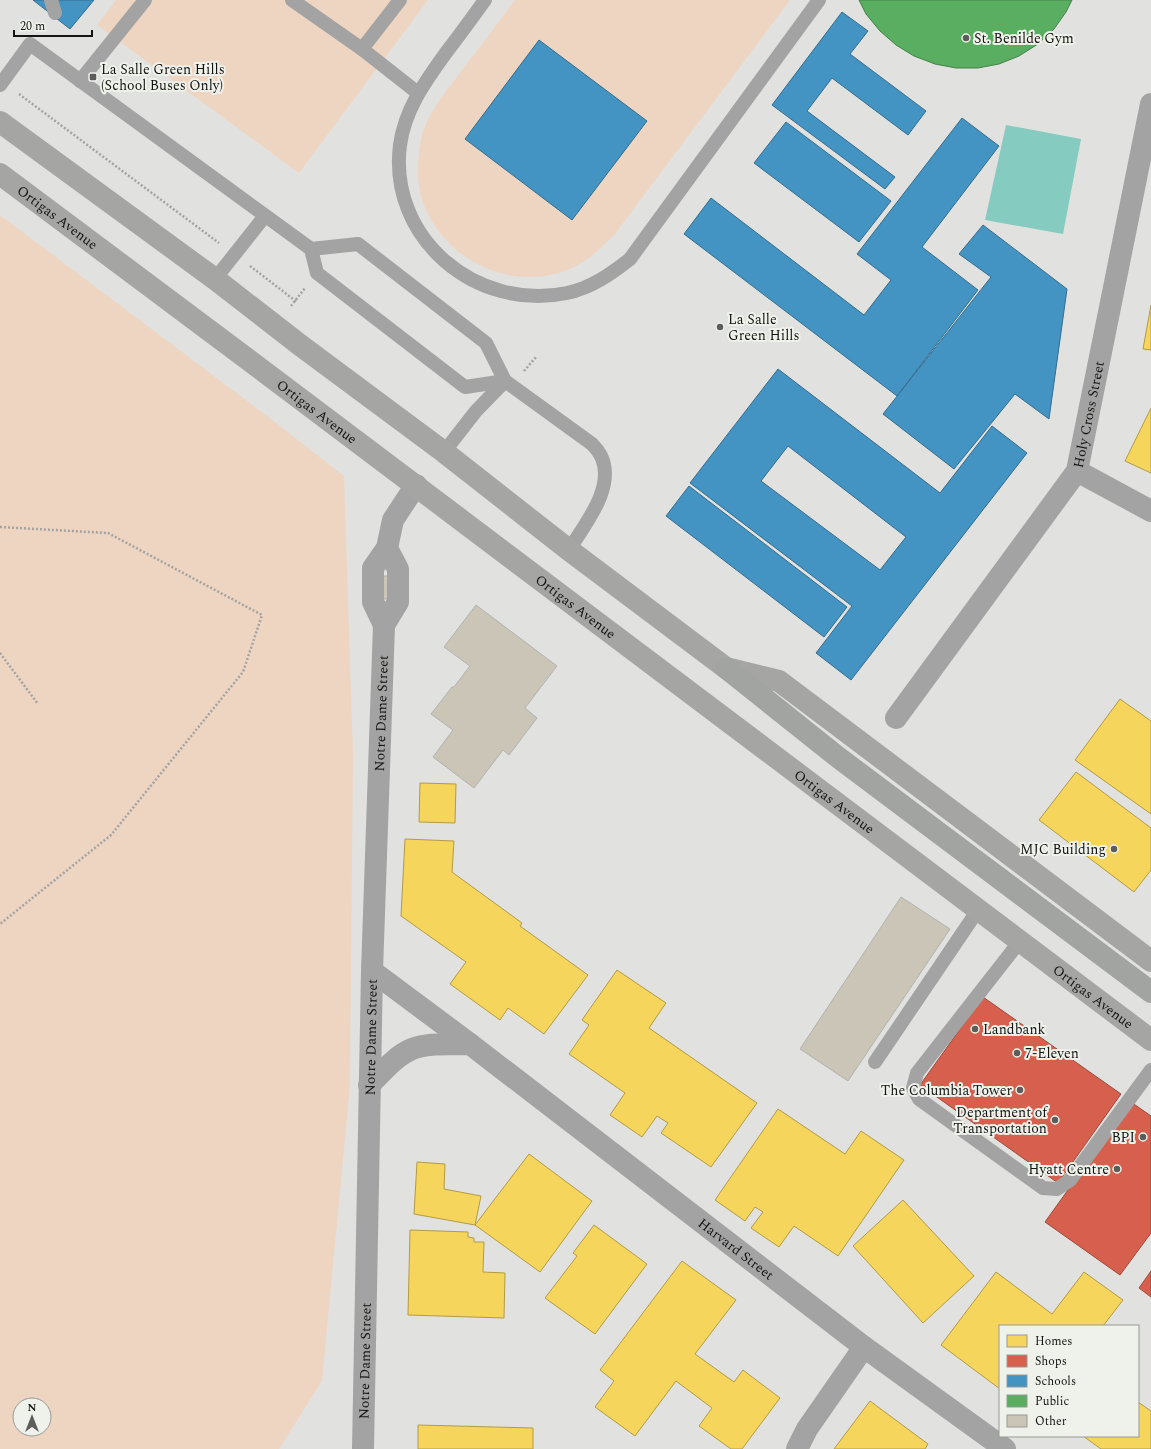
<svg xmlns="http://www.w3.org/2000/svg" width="1151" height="1449" font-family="Spectral,serif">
  <rect width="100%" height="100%" fill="#e1e2df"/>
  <g fill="#eed5c2" fill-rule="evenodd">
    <polygon points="116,0 428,0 299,173 97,25"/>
    <path d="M515,0H790L615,234C605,244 595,254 583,262C524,298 447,266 423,203C416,183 417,160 421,140C426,114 447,91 462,70C480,47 498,23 515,0Z"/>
    <path d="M0,215L266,415L344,476L353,753L350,1086L322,1381L279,1449H0ZM20,1405H44V1429H20Z"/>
  </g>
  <polygon fill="#85cbc0" points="1006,125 1081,139 1063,234 985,220"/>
  <g fill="#f6d55c" stroke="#b29b46">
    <polygon points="1151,305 1151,350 1143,349"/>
    <polygon points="1151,408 1151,473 1125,461"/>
    <polygon points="1120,699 1151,721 1151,814 1075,760"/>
    <polygon points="1076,772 1151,828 1151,870 1134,892 1039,820"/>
    <polygon points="420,783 456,784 455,823 419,822"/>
    <polygon points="405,839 454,841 452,872 522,923 520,926 588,975 544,1034 508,1008 500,1020 450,984 466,962 401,916"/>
    <polygon points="617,970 666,1003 649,1028 757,1103 711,1167 661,1133 668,1123 657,1116 642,1137 610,1115 625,1093 569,1054 589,1025 582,1020"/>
    <polygon points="778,1109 845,1154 861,1131 904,1160 838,1256 794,1226 779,1247 751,1228 763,1212 755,1207 745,1221 715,1200"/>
    <polygon points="529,1154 592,1201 540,1272 475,1225"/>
    <polygon points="417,1162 445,1164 444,1189 481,1196 475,1225 414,1214"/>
    <polygon points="903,1200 974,1276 923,1323 853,1246"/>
    <polygon points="594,1225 647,1264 595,1334 545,1298 577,1256 573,1253"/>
    <polygon points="410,1230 468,1232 468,1237 474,1238 474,1242 484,1242 483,1272 505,1273 504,1318 408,1315"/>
    <polygon points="682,1261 736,1300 695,1354 734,1382 743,1370 780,1398 742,1449 731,1449 699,1426 712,1408 676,1381 635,1436 595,1407 614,1381 600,1370"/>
    <polygon points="996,1272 1052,1314 1084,1272 1123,1300 1103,1326 1000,1326 1000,1389 941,1345"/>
    <polygon points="870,1401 928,1444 925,1449 834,1449"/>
    <polygon points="1138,1402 1151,1411 1151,1449 1101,1449 1083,1436 1138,1436"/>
    <polygon points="418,1425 533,1428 533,1449 418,1449"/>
  </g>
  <g fill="#d6604d" stroke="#9c4a3c">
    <polygon points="983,997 1121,1094 1058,1183 920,1085"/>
    <polygon points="1131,1102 1151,1116 1151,1233 1120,1275 1045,1222"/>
    <polygon points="1151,1271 1151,1297 1139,1288"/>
  </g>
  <g fill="#4393c3" stroke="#356d8e" fill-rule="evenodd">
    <polygon points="33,0 94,0 70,29"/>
    <polygon points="842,12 868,31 850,54 926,111 908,135 832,78 807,111 895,177 885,189 772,105"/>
    <polygon points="539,40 647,121 572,220 465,139"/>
    <polygon points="962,118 999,146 922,247 978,290 897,396 684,234 711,198 864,315 891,280 857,254"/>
    <polygon points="786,122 891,201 859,242 754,163"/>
    <polygon points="983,225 1067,289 1049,419 1015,394 954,469 883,414 991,277 959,254"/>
    <path d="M778,369L940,493L992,426L1027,453L851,680L816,653L852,606L690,483ZM788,446L906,537L880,570L761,481Z"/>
    <polygon points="689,486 847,607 824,637 666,516"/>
  </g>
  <polygon fill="#5aae61" stroke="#45804a" points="859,0 1072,0 1066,12 1054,29 1038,44 1019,56 999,64 978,68 956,68 935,64 914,56 896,45 880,31 866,14"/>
  <g fill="#cac5b6" stroke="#b2b2af">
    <rect x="378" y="576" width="14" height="23"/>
    <polygon points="476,605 557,666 525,708 537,718 509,755 503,750 474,788 433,757 453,730 431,714 452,687 454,687 470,666 444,647"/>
    <polygon points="901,897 950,929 848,1081 800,1049"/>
  </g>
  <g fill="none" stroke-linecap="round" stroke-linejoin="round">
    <g stroke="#a3a3a2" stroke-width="2.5" stroke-dasharray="2 2" stroke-linecap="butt">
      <polyline points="19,94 219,243"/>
      <polyline points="250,266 297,302"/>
      <polyline points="291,306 305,288"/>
      <polyline points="524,371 537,356"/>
      <polyline points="0,527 108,533 262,615 243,672 111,835 0,924"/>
      <polyline points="0,653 38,704"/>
    </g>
    <g stroke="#a3a3a3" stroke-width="14">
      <polyline points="51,0 55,13"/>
      <polyline points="292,0 362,49 400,0"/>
      <path d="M485,0C472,18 459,36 445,54C425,82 405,109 400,145C388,239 477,312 567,293C591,288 611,274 630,259L819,0"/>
      <polyline points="362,49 418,93"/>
      <polyline points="80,81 145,0"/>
      <polyline points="0,85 30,44 311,249 317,273 465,387 505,381"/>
      <path d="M311,249L358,244L486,343L505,381L592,444C595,447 599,452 601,456C616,487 585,524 569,550"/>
      <polyline points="215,279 265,216"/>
      <polyline points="444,452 476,411 505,381"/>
      <polyline points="1020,941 917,1073 913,1088 919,1099 1043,1188 1057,1189 1070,1180 1151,1070"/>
      <polyline points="875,1062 978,910"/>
    </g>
    <g stroke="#a3a3a3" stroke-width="22">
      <polyline points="1077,471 1151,511"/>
      <polyline points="384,625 373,602 373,568 387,548 393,520 416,485"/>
      <path id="s1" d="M896,718L1077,471L1151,104"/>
      <path id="s2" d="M372,971L470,1044L864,1347L1005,1449"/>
      <path d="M369,1085C382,1073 395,1056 412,1049C430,1042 451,1045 470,1044"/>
      <path id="s3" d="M363,1449L372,971L384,625L398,602V569L387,548"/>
      <polyline points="797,1449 807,1429 864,1347"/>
    </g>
    <g stroke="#a5a6a4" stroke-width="22">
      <polyline points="0,122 215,279 300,345 444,452 569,550 726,668 779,681 1151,961"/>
      <path id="s4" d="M0,174L250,361L1151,1040"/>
    </g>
    <polyline stroke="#a2a4a1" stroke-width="22" points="726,668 839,758 1151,992"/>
  </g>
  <g fill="#5c5d5a" stroke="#eff1eb" stroke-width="1.5">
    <circle cx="966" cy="38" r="4"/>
    <rect x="89" y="73" width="8" height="8" rx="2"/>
    <circle cx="720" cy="327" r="4"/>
    <circle cx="1114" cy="849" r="4"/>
    <circle cx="975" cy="1029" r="4"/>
    <circle cx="1017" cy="1053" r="4"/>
    <circle cx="1020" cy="1090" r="4"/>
    <circle cx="1055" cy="1120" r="4"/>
    <circle cx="1143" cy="1137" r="4"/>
    <circle cx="1117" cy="1169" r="4"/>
  </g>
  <g text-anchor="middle" stroke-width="4" stroke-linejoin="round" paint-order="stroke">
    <g font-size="14" fill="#141513" stroke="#eff1eb" text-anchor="start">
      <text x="974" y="43">St. Benilde Gym</text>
      <text x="101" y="74">La Salle Green Hills<tspan x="101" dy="16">(School Buses Only)</tspan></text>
      <text x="728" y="324">La Salle<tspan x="728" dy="16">Green Hills</tspan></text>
      <text x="1106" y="854" text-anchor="end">MJC Building</text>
      <text x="983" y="1034">Landbank</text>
      <text x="1025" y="1058">7-Eleven</text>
      <text x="1012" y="1095" text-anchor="end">The Columbia Tower</text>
      <text x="1047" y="1117" text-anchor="end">Department of<tspan x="1047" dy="16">Transportation</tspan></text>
      <text x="1135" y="1142" text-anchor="end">BPI</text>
      <text x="1109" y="1174" text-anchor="end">Hyatt Centre</text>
    </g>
    <g font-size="14" fill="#141513" stroke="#eff1eb">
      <text dy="5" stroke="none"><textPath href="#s4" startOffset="72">Ortigas Avenue</textPath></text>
      <text dy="5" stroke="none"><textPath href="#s4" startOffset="396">Ortigas Avenue</textPath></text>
      <text dy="5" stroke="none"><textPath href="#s1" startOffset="364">Holy Cross Street</textPath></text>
      <text dy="5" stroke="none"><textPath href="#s4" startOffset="720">Ortigas Avenue</textPath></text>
      <text dy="5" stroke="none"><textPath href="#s3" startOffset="736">Notre Dame Street</textPath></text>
      <text dy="5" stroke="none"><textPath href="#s4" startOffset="1044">Ortigas Avenue</textPath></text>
      <text dy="5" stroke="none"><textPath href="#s4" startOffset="1368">Ortigas Avenue</textPath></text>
      <text dy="5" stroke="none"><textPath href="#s3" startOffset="412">Notre Dame Street</textPath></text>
      <text dy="5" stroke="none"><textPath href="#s2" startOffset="458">Harvard Street</textPath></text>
      <text dy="5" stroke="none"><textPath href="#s3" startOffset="88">Notre Dame Street</textPath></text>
    </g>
  </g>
  <rect x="999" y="1325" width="140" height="112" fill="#eff1eb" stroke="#979995"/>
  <rect x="1007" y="1335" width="20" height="12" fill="#f6d55c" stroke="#979995"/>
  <text x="1035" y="1345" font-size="12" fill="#141513">Homes</text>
  <rect x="1007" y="1355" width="20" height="12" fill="#d6604d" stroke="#979995"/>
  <text x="1035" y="1365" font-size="12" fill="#141513">Shops</text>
  <rect x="1007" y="1375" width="20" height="12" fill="#4393c3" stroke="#979995"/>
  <text x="1035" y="1385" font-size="12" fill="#141513">Schools</text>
  <rect x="1007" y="1395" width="20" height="12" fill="#5aae61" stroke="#979995"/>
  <text x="1035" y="1405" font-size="12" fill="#141513">Public</text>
  <rect x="1007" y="1415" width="20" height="12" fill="#cac5b6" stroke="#979995"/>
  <text x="1035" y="1425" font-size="12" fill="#141513">Other</text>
  <g transform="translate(32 1417)"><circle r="19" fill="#eff1eb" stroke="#979995"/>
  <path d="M0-3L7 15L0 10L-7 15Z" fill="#5c5d5a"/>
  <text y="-6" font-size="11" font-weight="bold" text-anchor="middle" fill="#141513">N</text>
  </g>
  <path d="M14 30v6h78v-6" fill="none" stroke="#141513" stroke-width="2"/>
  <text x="20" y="30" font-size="12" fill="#141513" stroke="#eff1eb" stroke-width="3" paint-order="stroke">20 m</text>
</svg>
